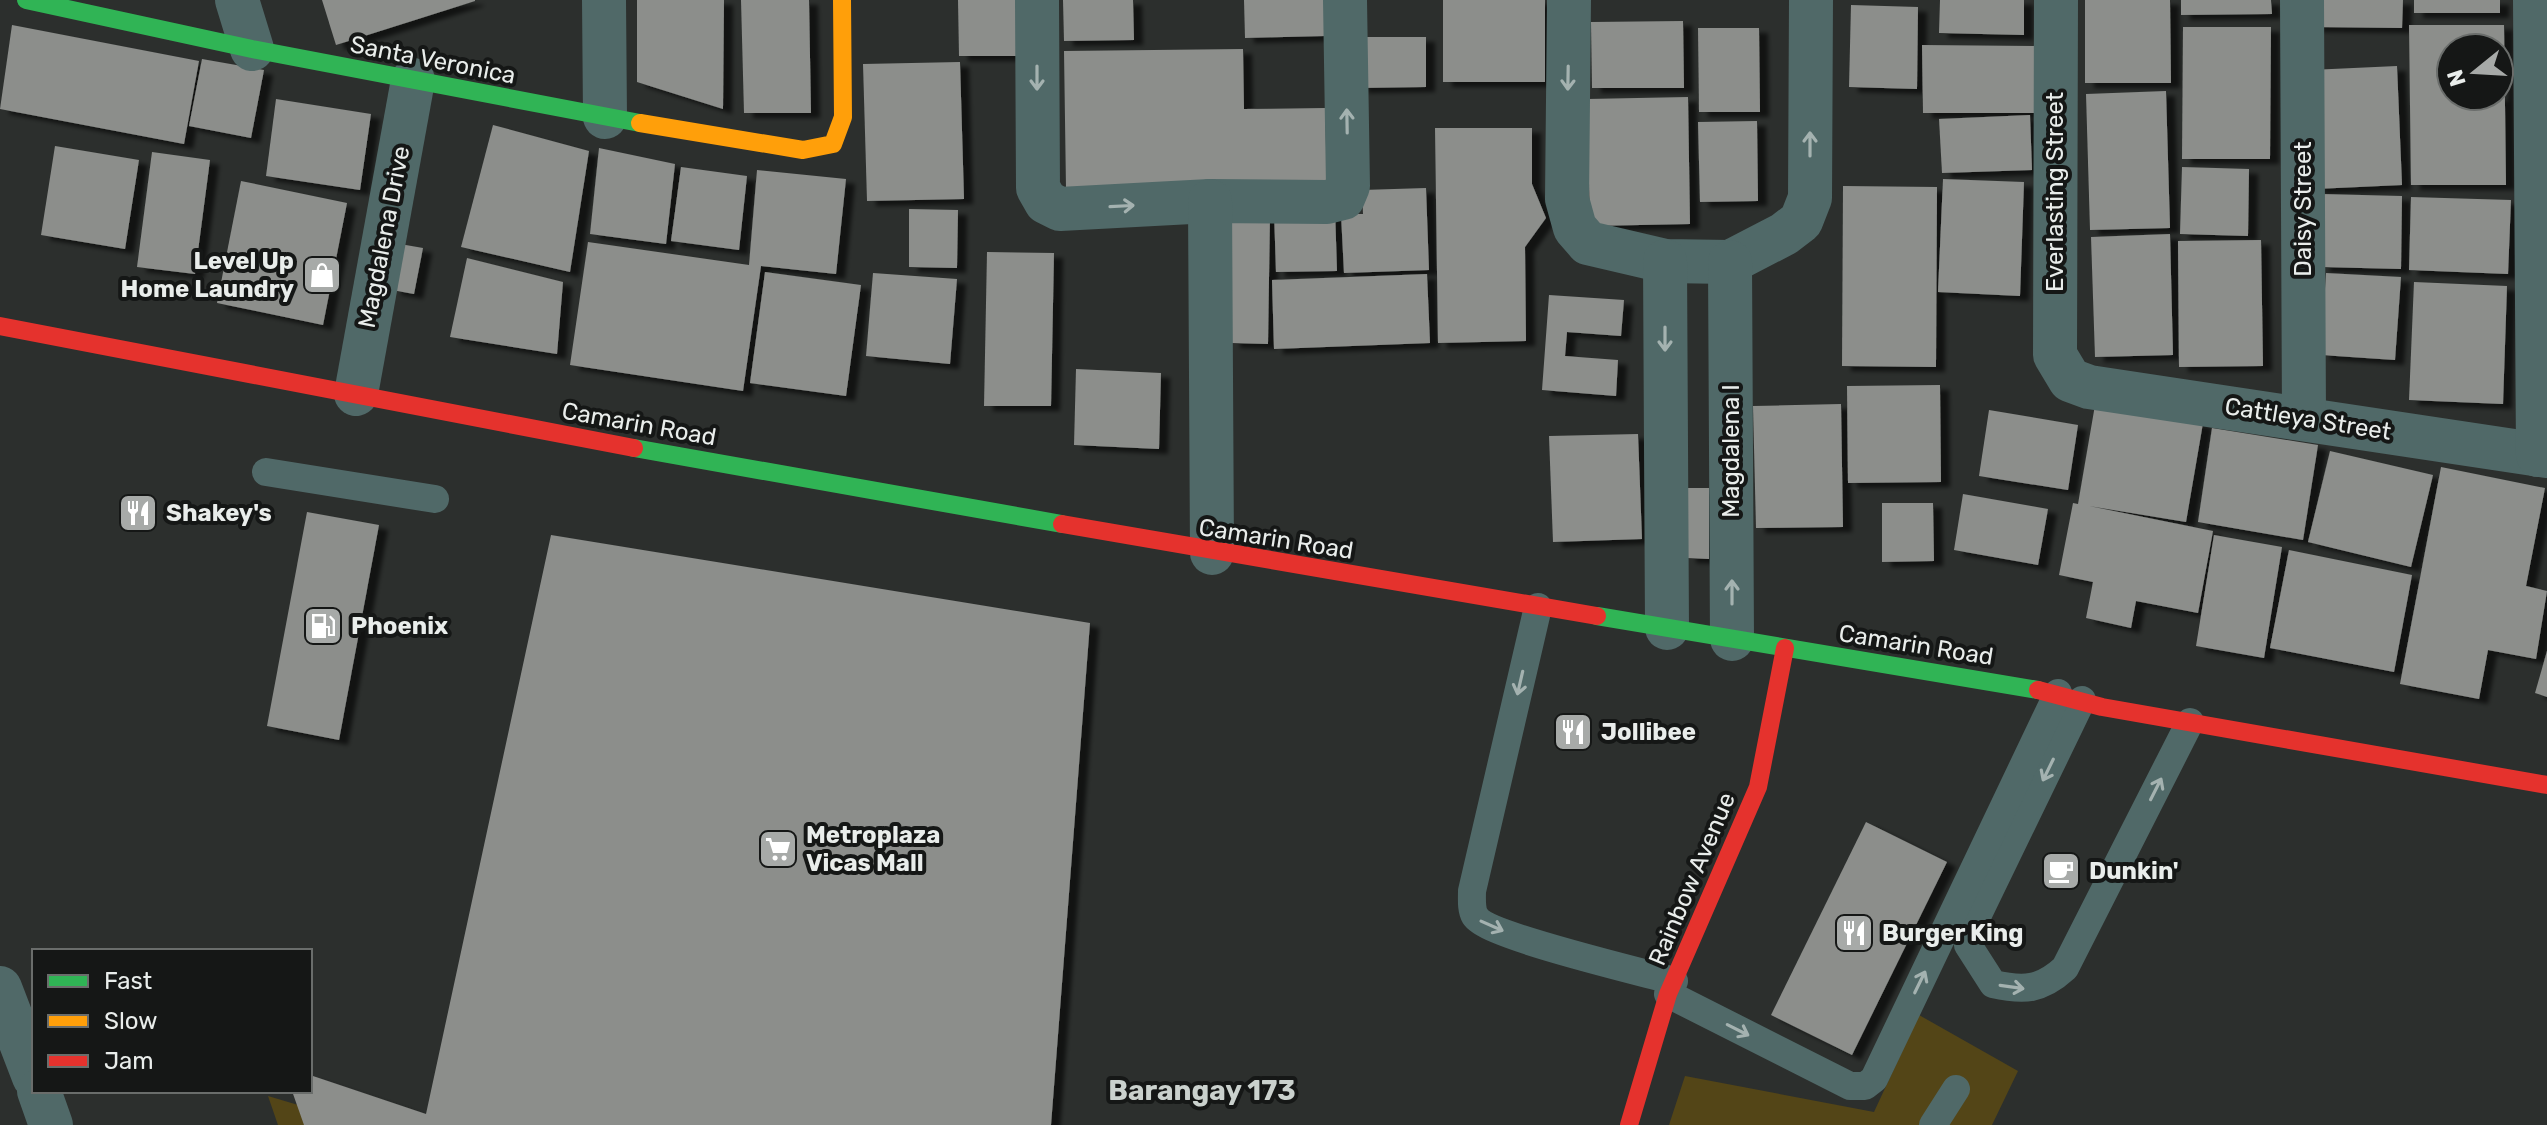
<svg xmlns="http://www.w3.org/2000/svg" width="2547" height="1125" font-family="Rubik,sans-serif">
  <defs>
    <filter id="shadow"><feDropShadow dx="9" dy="5" stdDeviation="2" flood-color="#0009"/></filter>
  </defs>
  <rect width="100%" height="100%" fill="#2c2f2d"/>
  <g fill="#534517">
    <polygon points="1919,1015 2018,1071 1992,1125 1669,1125 1685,1076 1874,1112"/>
    <polygon points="268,1096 365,1125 278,1125"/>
  </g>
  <g fill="#8c8e8b" fill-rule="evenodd" filter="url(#shadow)">
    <polygon points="322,0 475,0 475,1 336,45"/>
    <polygon points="637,0 724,0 723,109 637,82"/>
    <polygon points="741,0 809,0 811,113 744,113"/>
    <polygon points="958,0 1033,0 1033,56 959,56"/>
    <polygon points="1063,0 1133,0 1134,40 1064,41"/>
    <polygon points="1244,0 1324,0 1325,36 1245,38"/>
    <rect x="1443" y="0" width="102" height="82"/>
    <polygon points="1940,0 2024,0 2024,35 1939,33"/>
    <polygon points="2085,0 2170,0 2171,83 2085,83"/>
    <polygon points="2181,0 2271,0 2272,14 2181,15"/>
    <polygon points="2314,0 2403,0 2402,28 2313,27"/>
    <rect x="2414" y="0" width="86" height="13"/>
    <polygon points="1851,5 1918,7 1917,89 1849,87"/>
    <polygon points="1683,21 1684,88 1592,88 1591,22"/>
    <polygon points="12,25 199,61 184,144 0,109"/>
    <path d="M2409,25H2504L2506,185H2411ZM2451,48H2499V96H2451Z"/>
    <polygon points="2183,27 2271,27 2270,159 2182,159"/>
    <polygon points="1698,28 1759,28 1760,112 1699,112"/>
    <polygon points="1359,37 1426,37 1426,87 1359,88"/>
    <polygon points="1922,45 2038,46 2038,113 1923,113"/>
    <polygon points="1243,49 1244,109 1325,108 1327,186 1066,189 1064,51"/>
    <polygon points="202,59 264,70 251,138 189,126"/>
    <polygon points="960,62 964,199 867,201 863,64"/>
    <polygon points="2397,66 2402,185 2315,189 2310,70"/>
    <polygon points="2166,91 2170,228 2090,230 2086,94"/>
    <polygon points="1688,97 1690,224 1590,226 1587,99"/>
    <polygon points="276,99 371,114 360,190 266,176"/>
    <polygon points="2030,115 2032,170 1942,173 1939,119"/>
    <polygon points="1757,121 1758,201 1700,202 1698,122"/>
    <polygon points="493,125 589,151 570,272 461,247"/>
    <polygon points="1435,128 1532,128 1532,184 1546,218 1525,247 1526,341 1438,343"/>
    <polygon points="55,146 139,160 125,249 41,235"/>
    <polygon points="599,148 675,164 666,244 590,234"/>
    <polygon points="152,152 210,160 195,274 137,267"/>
    <polygon points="681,167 747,176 739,250 671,241"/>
    <polygon points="2182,167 2249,169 2248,236 2180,234"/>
    <polygon points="757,170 846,179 836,274 761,266 743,391 570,365 588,242 749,265"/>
    <polygon points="1943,179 2024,182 2020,296 1938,292"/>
    <polygon points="241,181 347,203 323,325 217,303"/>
    <polygon points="1843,186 1937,187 1936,367 1842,366"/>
    <polygon points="1426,188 1429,270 1344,273 1341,214 1363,214 1362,190"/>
    <polygon points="2322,194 2402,196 2401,269 2321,267"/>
    <polygon points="2411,197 2511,200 2508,274 2409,270"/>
    <polygon points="909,209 958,210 957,268 909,267"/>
    <polygon points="1335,209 1337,271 1276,272 1274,211"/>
    <polygon points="1232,213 1270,214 1268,344 1231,343"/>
    <polygon points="2170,234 2173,355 2095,357 2091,237"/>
    <polygon points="2261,240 2263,366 2179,367 2178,241"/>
    <polygon points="400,244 423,248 414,294 392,290"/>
    <polygon points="987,252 1054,253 1051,406 984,406"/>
    <polygon points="467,258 563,282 557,354 450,337"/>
    <polygon points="765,272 861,285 846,396 750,383"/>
    <polygon points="873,273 957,279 950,364 866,356"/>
    <polygon points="2326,273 2401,277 2395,360 2321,355"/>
    <polygon points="1427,274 1430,343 1274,349 1272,280"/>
    <polygon points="2414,282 2507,286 2503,404 2409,400"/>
    <polygon points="1549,295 1624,300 1621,336 1567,332 1565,356 1618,360 1616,396 1542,390"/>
    <polygon points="1076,369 1161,373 1159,449 1074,445"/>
    <polygon points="1940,385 1941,482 1848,483 1847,386"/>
    <polygon points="1841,404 1843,527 1756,528 1753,406"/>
    <polygon points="2095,405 2203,423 2186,522 2089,506 2213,531 2198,613 2136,601 2131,628 2086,618 2093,582 2059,575 2073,503 2078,504"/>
    <polygon points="1989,410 2078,425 2068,490 1979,476"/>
    <polygon points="2212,428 2318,445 2303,540 2198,522"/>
    <polygon points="1638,434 1642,539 1553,542 1549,436"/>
    <polygon points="2330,451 2433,475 2411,567 2308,542"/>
    <polygon points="2441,467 2545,488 2526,586 2547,591 2536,659 2488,650 2479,699 2400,684"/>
    <polygon points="1686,488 1709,488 1709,559 1687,558"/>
    <polygon points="1963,494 2048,509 2038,565 1954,550"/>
    <polygon points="1882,503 1933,503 1934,561 1882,562"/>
    <polygon points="307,512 379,525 339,740 267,726"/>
    <polygon points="551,535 1090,623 1051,1125 304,1125 292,1091 310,1091 310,1075 426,1114"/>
    <polygon points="2214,535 2282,547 2264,658 2196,646"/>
    <polygon points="2289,550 2412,575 2394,672 2270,648"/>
    <polygon points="2547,651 2547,697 2535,693"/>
    <polygon points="1866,822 1947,862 1852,1055 1771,1015"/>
  </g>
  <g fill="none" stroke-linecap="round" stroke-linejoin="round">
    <g stroke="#506968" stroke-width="28">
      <polyline points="266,472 435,499"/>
      <path d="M1538,607L1472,891C1472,899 1471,909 1475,916C1487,936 1643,972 1674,981"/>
      <path d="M2082,700L1971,929L1968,945L1993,984C2024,991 2041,990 2065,968L2190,722"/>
      <polyline points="1668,994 1850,1086 1865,1086 1874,1079 2058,693"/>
      <polyline points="1933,1125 1956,1089"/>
    </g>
    <g stroke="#506968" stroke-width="44">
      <polyline points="237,0 252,49"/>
      <polyline points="604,0 605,117"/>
      <polyline points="1037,0 1038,188 1046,202 1060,209 1210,201 1327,202 1343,198 1348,186 1345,0"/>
      <polyline points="1569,0 1567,199 1575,228 1588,243 1665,261 1730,262 1784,234 1801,221 1810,198 1811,0"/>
      <polyline points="2056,0 2055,355 2070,380 2089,387 2547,456"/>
      <polyline points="2302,0 2304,418"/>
      <polyline points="2535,0 2538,455"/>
      <polyline points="1210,201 1212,553"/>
      <polyline points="1665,261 1667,628"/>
      <polyline points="1730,262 1732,639"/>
      <polyline points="356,394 413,80"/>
      <polyline points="0,988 34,1077"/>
      <polyline points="39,1091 51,1125"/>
    </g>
    <g stroke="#30b455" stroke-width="18">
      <polyline points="26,0 252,49 640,123"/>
      <polyline points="634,448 1062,524"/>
      <polyline points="1597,616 2038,690"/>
    </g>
    <polyline stroke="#ff9f0a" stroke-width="18" points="640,123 803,150 833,144 843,117 842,0"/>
    <g stroke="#e5322d" stroke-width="18">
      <polyline points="0,326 634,448"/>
      <polyline points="1062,524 1597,616"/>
      <polyline points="2038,690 2102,707 2547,785"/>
      <polyline points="1629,1125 1668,994 1758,787 1785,648"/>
    </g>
  </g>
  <defs><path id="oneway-shaft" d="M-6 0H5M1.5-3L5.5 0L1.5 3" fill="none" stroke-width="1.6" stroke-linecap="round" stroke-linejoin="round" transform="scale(2)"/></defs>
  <g stroke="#a4b2b0">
    <use href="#oneway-shaft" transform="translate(1037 78) rotate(90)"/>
    <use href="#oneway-shaft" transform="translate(1568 78) rotate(91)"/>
    <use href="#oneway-shaft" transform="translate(1347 121) rotate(-91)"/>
    <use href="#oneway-shaft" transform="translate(1810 144) rotate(-90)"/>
    <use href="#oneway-shaft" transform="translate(1122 206) rotate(-3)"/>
    <use href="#oneway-shaft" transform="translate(1665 339) rotate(90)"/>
    <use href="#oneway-shaft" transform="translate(1732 592) rotate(-90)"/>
    <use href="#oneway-shaft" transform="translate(1520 683) rotate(103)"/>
    <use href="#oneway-shaft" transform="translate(2048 770) rotate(116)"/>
    <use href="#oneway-shaft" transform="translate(2156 789) rotate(-63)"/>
    <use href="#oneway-shaft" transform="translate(1492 926) rotate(24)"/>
    <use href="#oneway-shaft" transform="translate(1920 982) rotate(-64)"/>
    <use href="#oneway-shaft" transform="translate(2012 987) rotate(8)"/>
    <use href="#oneway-shaft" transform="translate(1738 1030) rotate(27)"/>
  </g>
  <defs>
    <g id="shop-square" transform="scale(2)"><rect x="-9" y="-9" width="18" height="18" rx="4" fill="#a7aaa8" stroke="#151716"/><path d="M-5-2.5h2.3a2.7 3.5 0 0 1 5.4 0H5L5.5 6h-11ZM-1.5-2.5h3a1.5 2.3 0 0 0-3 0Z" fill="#fff"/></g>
    <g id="restaurant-square" transform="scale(2)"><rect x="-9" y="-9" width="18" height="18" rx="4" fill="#a7aaa8" stroke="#151716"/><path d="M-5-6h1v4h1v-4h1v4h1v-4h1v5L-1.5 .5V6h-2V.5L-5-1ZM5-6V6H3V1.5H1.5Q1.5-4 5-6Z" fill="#fff"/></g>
    <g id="fuel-square" transform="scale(2)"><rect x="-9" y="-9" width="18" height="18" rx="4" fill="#a7aaa8" stroke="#151716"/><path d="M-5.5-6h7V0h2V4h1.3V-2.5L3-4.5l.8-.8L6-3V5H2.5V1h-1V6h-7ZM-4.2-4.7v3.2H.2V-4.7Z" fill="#fff"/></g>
    <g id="supermarket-square" transform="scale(2)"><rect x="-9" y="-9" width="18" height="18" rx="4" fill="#a7aaa8" stroke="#151716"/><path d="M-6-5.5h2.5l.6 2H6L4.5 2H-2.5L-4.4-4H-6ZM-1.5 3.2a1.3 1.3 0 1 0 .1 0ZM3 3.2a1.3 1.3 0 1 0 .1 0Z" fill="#fff"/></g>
    <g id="cafe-square" transform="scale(2)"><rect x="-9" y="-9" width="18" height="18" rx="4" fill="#a7aaa8" stroke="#151716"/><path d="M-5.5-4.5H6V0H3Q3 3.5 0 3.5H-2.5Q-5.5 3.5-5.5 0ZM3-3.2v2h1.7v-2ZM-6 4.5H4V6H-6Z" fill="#fff"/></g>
  </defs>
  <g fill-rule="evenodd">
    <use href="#shop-square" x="322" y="275"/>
    <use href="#restaurant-square" x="138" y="513"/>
    <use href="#fuel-square" x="323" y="626"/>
    <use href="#restaurant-square" x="1573" y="732"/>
    <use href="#supermarket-square" x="778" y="849"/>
    <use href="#cafe-square" x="2061" y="871"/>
    <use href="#restaurant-square" x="1854" y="933"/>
  </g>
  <g text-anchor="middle" stroke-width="8" stroke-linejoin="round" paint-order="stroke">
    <g font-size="24" fill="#e9edeb" stroke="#151716">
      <text transform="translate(433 60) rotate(11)" y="8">Santa Veronica</text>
      <text transform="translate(2055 192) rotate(-90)" y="8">Everlasting Street</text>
      <text transform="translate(2303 209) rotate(-90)" y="8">Daisy Street</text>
      <text transform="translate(384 237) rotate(-79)" y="8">Magdalena Drive</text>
      <text transform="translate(2308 419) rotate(9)" y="8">Cattleya Street</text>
      <text transform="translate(639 424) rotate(10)" y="8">Camarin Road</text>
      <text transform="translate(1731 451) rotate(-90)" y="8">Magdalena I</text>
      <text transform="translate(1276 539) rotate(9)" y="8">Camarin Road</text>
      <text transform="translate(1916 645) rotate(9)" y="8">Camarin Road</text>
      <text transform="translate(1692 879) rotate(-67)" y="8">Rainbow Avenue</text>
    </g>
    <g font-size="24" font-weight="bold" fill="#e9edeb" stroke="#151716" text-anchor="start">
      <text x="294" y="269" text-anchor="end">Level Up<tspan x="294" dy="28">Home Laundry</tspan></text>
      <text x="166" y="521">Shakey's</text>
      <text x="351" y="634">Phoenix</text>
      <text x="1601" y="740">Jollibee</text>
      <text x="806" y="843">Metroplaza<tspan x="806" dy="28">Vicas Mall</tspan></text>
      <text x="2089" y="879">Dunkin'</text>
      <text x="1882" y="941">Burger King</text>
    </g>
    <g font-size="28" font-weight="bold" fill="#cad1cd" stroke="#151716">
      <text x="1202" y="1100">Barangay 173</text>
    </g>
  </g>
  <rect x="32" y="949" width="280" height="144" fill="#151716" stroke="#6a6d6b" stroke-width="2"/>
  <rect x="48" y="975" width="40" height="12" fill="#30b455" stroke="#6a6d6b" stroke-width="2"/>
  <text x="104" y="989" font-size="24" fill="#e9edeb">Fast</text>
  <rect x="48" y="1015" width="40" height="12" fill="#ff9f0a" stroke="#6a6d6b" stroke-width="2"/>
  <text x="104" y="1029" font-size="24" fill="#e9edeb">Slow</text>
  <rect x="48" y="1055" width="40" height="12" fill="#e5322d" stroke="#6a6d6b" stroke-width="2"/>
  <text x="104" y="1069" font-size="24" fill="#e9edeb">Jam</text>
  <g transform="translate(2475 72) rotate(252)"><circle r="38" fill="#151716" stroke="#6a6d6b" stroke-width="2"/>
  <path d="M0-6L14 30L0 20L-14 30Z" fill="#a7aaa8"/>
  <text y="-12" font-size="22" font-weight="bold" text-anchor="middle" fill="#e9edeb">N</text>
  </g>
</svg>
